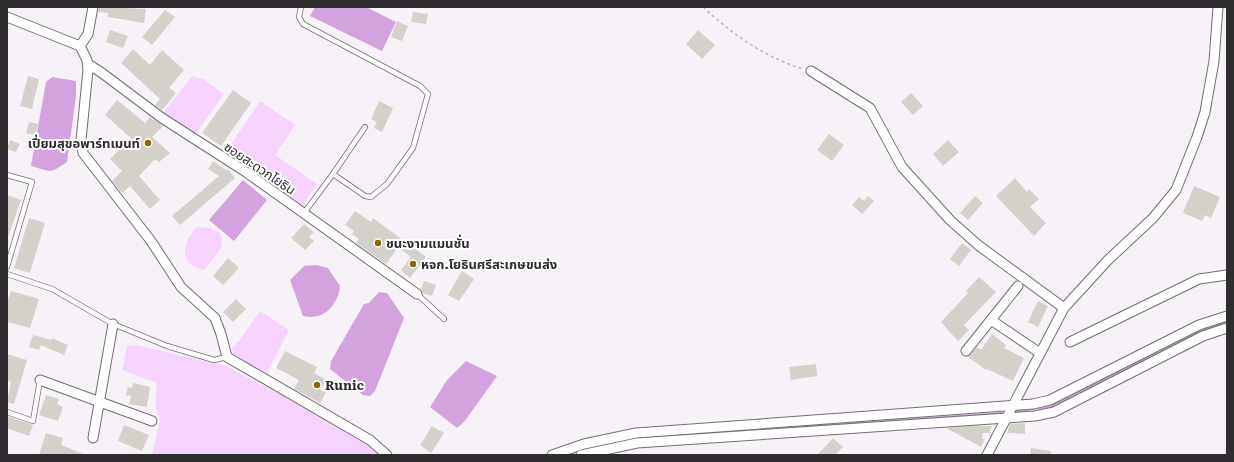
<svg xmlns="http://www.w3.org/2000/svg" width="1234" height="462" font-family="Literata,'Noto Sans Thai',serif">
  <rect width="100%" height="100%" fill="#f7f2f8"/>
  <g fill="#f6d3fe">
    <polygon points="192,76 203,79 224,94 197,132 193,133 163,113"/>
    <polygon points="260,101 295,125 275,155 317,184 303,205 225,153"/>
    <path d="M197,227L209,228L220,233L222,240L221,249C213,256 211,264 203,270C178,264 182,242 197,227Z"/>
    <polygon points="260,311 289,330 268,371 265,372 233,354 232,347 240,340"/>
    <polygon points="136,345 226,366 300,405 367,444 379,455 152,455 160,420 155,405 157,383 122,370 127,346"/>
  </g>
  <g fill="#d2a3dc">
    <polygon points="315,7 366,7 396,22 382,51 310,16"/>
    <path d="M52,77L76,81V96L67,162C49,174 53,172 31,166L46,82Z"/>
    <polygon points="243,180 267,200 234,241 209,220"/>
    <path d="M316,265L328,268L340,286C338,305 324,321 303,316L290,280L304,266Z"/>
    <polygon points="379,292 387,293 404,318 375,391 370,396 363,395 330,369 331,361 364,304 369,303"/>
    <polygon points="466,361 497,376 464,422 457,428 430,407 447,380"/>
  </g>
  <g fill="none" stroke-linecap="round" stroke-linejoin="round">
    <g stroke="#d2a3dc" stroke-width="2.5">
      <polyline points="1013,412 1052,406 1201,331 1227,322"/>
      <polyline points="567,455 585,448 641,438 1006,413"/>
    </g>
  </g>
  <g fill="#d4d1cb">
    <polygon points="99,7 146,9 144,23 108,17 108,13 98,12"/>
    <polygon points="165,10 175,17 152,45 142,37"/>
    <polygon points="413,12 428,14 426,24 411,22"/>
    <polygon points="397,21 408,26 402,41 391,37"/>
    <polygon points="110,30 128,36 123,48 106,42"/>
    <polygon points="698,30 715,45 702,59 686,44"/>
    <polygon points="133,49 150,65 162,50 184,70 169,88 176,93 162,110 155,105 160,99 121,63"/>
    <polygon points="28,76 39,79 32,109 20,106"/>
    <polygon points="233,90 251,103 221,146 202,133"/>
    <polygon points="911,93 923,106 913,115 901,102"/>
    <polygon points="117,100 145,123 150,117 163,126 152,137 170,153 159,162 155,159 139,176 160,200 150,209 130,186 122,193 112,181 122,171 110,159 131,138 105,115"/>
    <polygon points="379,101 393,108 382,132 374,128 377,122 371,119"/>
    <polygon points="29,122 38,124 35,135 26,133"/>
    <polygon points="829,134 844,145 832,161 817,150"/>
    <polygon points="10,140 20,144 16,152 7,149"/>
    <polygon points="948,140 959,152 943,166 933,154"/>
    <polygon points="213,161 226,170 228,169 235,178 180,225 172,216 219,176 208,169"/>
    <polygon points="1015,178 1027,192 1029,189 1039,199 1030,207 1046,223 1034,236 996,196"/>
    <polygon points="1194,186 1220,197 1211,218 1205,215 1202,221 1183,213"/>
    <polygon points="7,195 21,200 8,237 7,236"/>
    <polygon points="868,196 874,201 862,214 852,205 859,197 864,201"/>
    <polygon points="975,196 983,203 968,220 960,213"/>
    <polygon points="355,211 371,222 373,218 426,257 410,278 401,270 411,257 398,247 386,264 356,243 359,239 352,234 354,231 345,225"/>
    <polygon points="29,218 45,223 30,273 14,268"/>
    <polygon points="304,224 314,232 309,237 314,241 305,250 291,238"/>
    <polygon points="962,243 971,250 959,266 950,259"/>
    <polygon points="228,258 239,268 223,285 213,276"/>
    <polygon points="462,271 474,279 459,301 448,295"/>
    <polygon points="979,277 996,292 964,325 969,330 958,341 941,322 968,293 966,291"/>
    <polygon points="424,281 436,285 432,296 423,293 421,289"/>
    <polygon points="11,291 39,299 30,328 7,322 7,303"/>
    <polygon points="236,299 246,309 233,322 223,312"/>
    <polygon points="1038,301 1048,306 1038,327 1028,322"/>
    <polygon points="992,334 1006,345 1004,348 1024,358 1013,381 987,369 986,370 968,357 977,347 981,350"/>
    <polygon points="33,335 51,340 52,338 68,345 64,355 41,345 39,350 29,347"/>
    <polygon points="285,351 317,367 314,373 326,380 320,390 326,393 320,403 294,389 299,380 276,368"/>
    <polygon points="7,354 27,360 14,404 7,402 11,382 7,381"/>
    <polygon points="816,364 817,376 791,380 789,367"/>
    <polygon points="133,383 150,387 147,407 129,404 131,396 126,395 128,387 132,388"/>
    <polygon points="46,395 59,399 57,404 63,407 58,421 39,415"/>
    <polygon points="7,416 33,425 29,436 7,428"/>
    <polygon points="1025,423 1025,434 1007,433 1010,424"/>
    <polygon points="124,425 149,435 142,451 118,441"/>
    <polygon points="432,426 444,433 431,453 420,445"/>
    <polygon points="970,426 992,426 989,433 983,433 982,439 985,439 981,447 946,428"/>
    <polygon points="46,433 63,438 61,445 86,455 39,455"/>
    <polygon points="833,438 843,447 835,455 817,455"/>
    <polygon points="1031,448 1051,451 1051,455 1030,455"/>
  </g>
  <g fill="none" stroke-linecap="round" stroke-linejoin="round">
    <g stroke="#726e73" stroke-width="6">
      <g id="service">
        <polyline points="301,7 299,17 303,24 420,86 428,94 413,148 387,184 371,197 365,196 333,174 304,213"/>
        <polyline points="333,174 365,127"/>
        <polyline points="7,175 32,182 7,267"/>
        <polyline points="7,274 52,289 113,324 167,346 214,360 227,357"/>
        <polyline points="417,294 444,319"/>
        <polyline points="7,412 33,421 40,380"/>
      </g>
    </g>
    <g stroke="#726e73" stroke-width="11">
      <g id="minor">
        <polyline points="7,17 80,46 87,60 88,70 81,140 83,153 151,241 181,287 215,318 221,334 227,357 370,440 387,455"/>
        <polyline points="80,46 88,34 93,7"/>
        <polyline points="88,64 102,73 162,118 246,172 417,294"/>
        <polyline points="811,71 870,108 902,167 950,220 978,245 1064,308"/>
        <polyline points="991,320 1040,353"/>
        <polyline points="1070,342 1199,279 1227,275"/>
        <polyline points="966,351 1018,286"/>
        <polyline points="40,380 152,421"/>
        <polyline points="93,438 113,324"/>
        <polyline points="552,455 584,444 636,433 1033,404 1050,400 1199,325 1227,316"/>
        <polyline points="581,455 637,443 1035,416 1054,412 1203,336 1227,328"/>
        <polyline points="987,455 1064,308 1108,260 1153,218 1176,190 1197,137 1205,112 1214,61 1218,7"/>
      </g>
    </g>
    <path stroke="#b9b4b9" stroke-width="1.5" stroke-dasharray="3 3" stroke-linecap="butt" d="M703,7C732,34 764,57 803,69"/>
    <use href="#service" stroke="#fff" stroke-width="4.5"/>
    <use href="#minor" stroke="#fff" stroke-width="9"/>
  </g>
  <g fill="#8c6608" stroke="#fff" stroke-width="1.5">
    <circle cx="148" cy="143" r="4"/>
    <circle cx="378" cy="243" r="4"/>
    <circle cx="413" cy="264" r="4"/>
    <circle cx="317" cy="385" r="4"/>
  </g>
  <g text-anchor="middle" stroke-width="4" stroke-linejoin="round" paint-order="stroke">
    <g font-size="13" font-weight="bold" fill="#2e2c2e" stroke="#fff" text-anchor="start">
      <text x="140" y="148" text-anchor="end">เปี่ยมสุขอพาร์ทเมนท์</text>
      <text x="386" y="248">ชนะงามแมนชั่น</text>
      <text x="421" y="269">หจก.โยธินศรีสะเกษขนส่ง</text>
      <text x="325" y="390">Runic</text>
    </g>
    <g font-size="13" fill="#2e2c2e" stroke="#fff">
      <text transform="translate(260 168) rotate(34)" y="5">ซอยสะดวกโยธิน</text>
    </g>
  </g>
  <rect width="1234" height="462" fill="none" stroke="#2e2c2e" stroke-width="16"/>
</svg>
